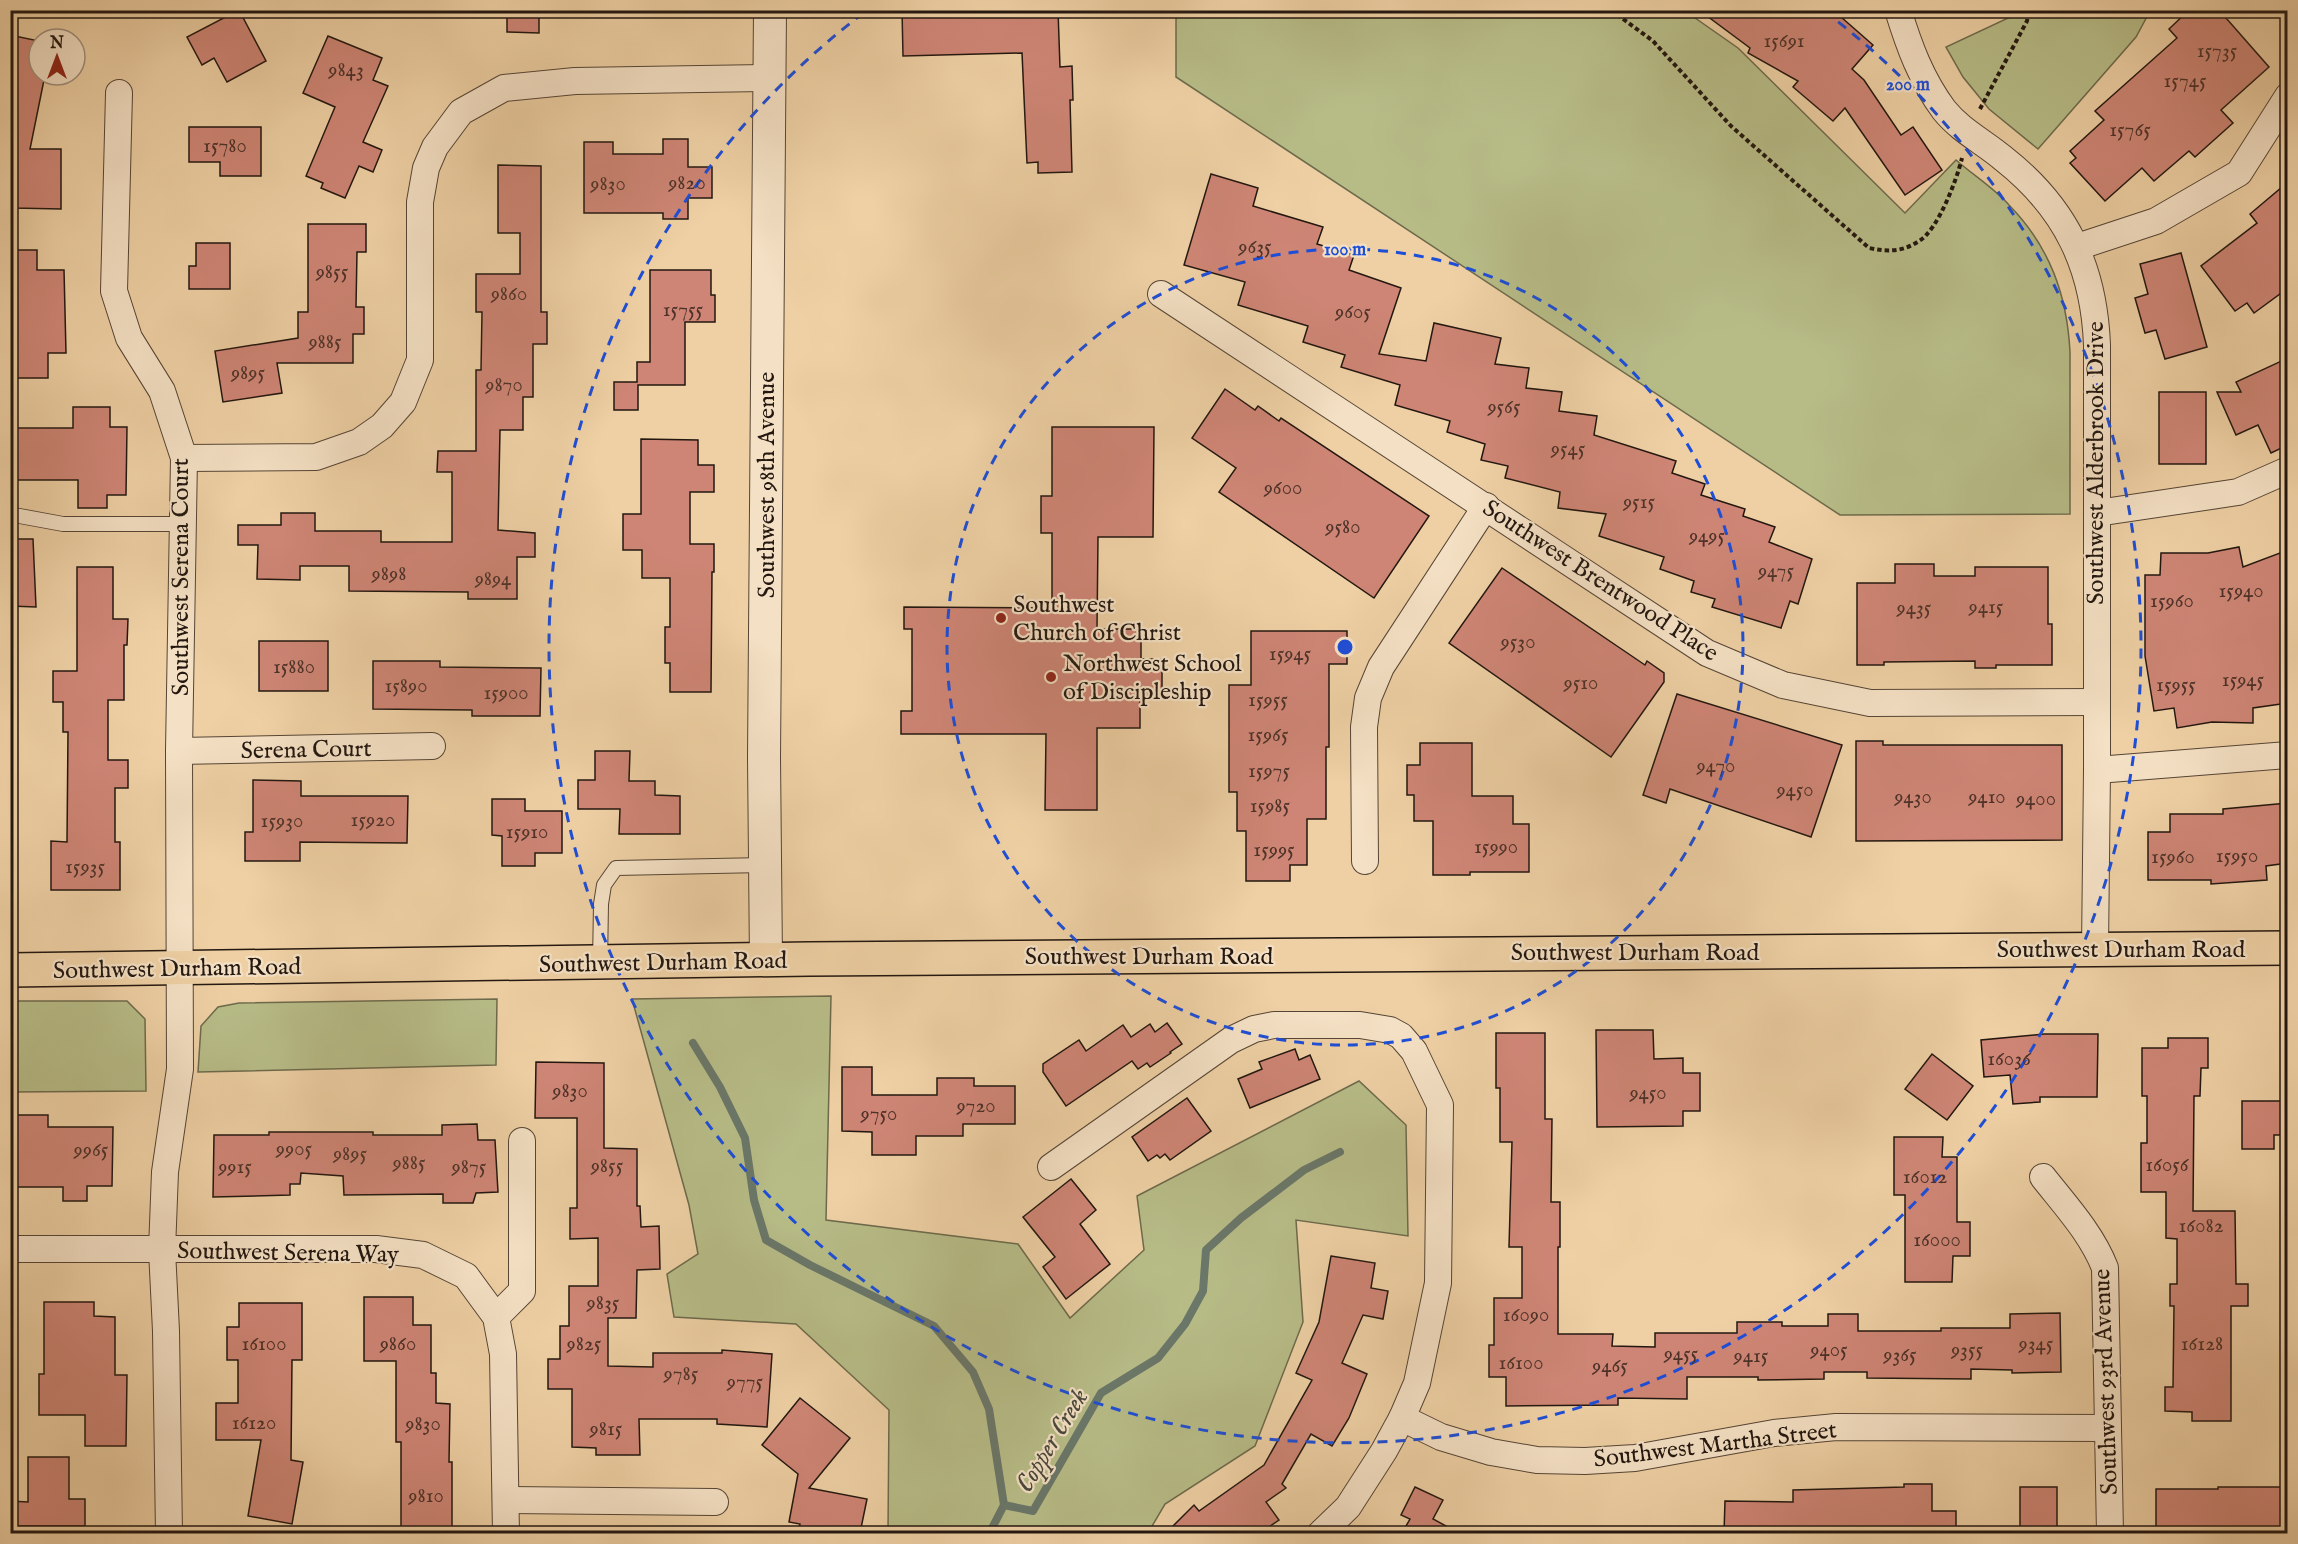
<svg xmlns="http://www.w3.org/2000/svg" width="2298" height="1544" font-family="'IM FELL English',serif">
  <rect width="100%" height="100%" fill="#eed0a4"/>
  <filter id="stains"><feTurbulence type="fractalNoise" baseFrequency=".00333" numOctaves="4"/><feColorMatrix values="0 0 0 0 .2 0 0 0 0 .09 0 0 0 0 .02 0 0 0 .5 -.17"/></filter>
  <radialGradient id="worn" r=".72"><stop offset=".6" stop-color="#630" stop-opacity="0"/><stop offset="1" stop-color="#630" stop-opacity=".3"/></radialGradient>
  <g fill="#b7bc87" stroke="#6d6a4c" stroke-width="1.5">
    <path d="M1176,11H1685L1738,48L1905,213L1956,160C1973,175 1994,188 2009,205C2050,247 2067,295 2070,352V514L1840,515L1176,77Z"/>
    <polygon points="2023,11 2150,11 2136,37 2038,149 1989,109 1963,77 1946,47"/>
    <polygon points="831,996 826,1220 1018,1244 1070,1318 1144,1250 1137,1196 1359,1081 1406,1125 1408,1236 1296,1220 1303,1322 1255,1446 1165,1504 1148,1533 888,1533 889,1410 796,1324 674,1317 667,1274 698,1254 689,1205 632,999"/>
    <polygon points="497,999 496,1065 198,1072 201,1026 218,1007 239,1003"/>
    <polygon points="11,1001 127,1001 145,1019 146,1091 11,1092"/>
  </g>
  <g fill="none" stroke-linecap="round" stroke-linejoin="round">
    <g stroke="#6a7769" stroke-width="8">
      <polyline points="693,1043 720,1087 745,1138 754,1200 766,1240 810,1265 934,1326 973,1372 989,1409 1004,1505"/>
      <polyline points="989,1534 1004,1505 1033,1511 1101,1393 1158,1358 1185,1324 1203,1291 1206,1250 1241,1218 1304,1170 1340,1152"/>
    </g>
  </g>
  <g fill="#ce8575" stroke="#231710" stroke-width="1.5">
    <polygon points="239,10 266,61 227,82 214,58 202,65 187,37"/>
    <polygon points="507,10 539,10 539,33 507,32"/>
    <polygon points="902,10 1058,10 1060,67 1072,66 1073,100 1070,100 1072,172 1038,173 1038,162 1027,163 1022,53 903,56"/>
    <polygon points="1699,10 1833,10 1873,45 1852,69 1864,80 1901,135 1913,127 1942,170 1905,195 1845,108 1833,121 1793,87 1798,81 1748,53 1750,48"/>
    <polygon points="2189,10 2219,10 2269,67 2221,110 2233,123 2195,157 2189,151 2154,181 2142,168 2105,201 2070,163 2076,158 2070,151 2104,120 2095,111 2177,38 2169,29"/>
    <polygon points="10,35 39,41 39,75 45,75 30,149 61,149 61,209 13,208 13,121 10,120"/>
    <polygon points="328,36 382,58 373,80 388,86 363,142 382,150 373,172 359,166 345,198 321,188 323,183 306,176 335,107 303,93"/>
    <polygon points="189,127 261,127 261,176 220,176 220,162 189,162"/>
    <polygon points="663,139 688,139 688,167 712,167 712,198 688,198 688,219 663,219 663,213 584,213 584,142 613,142 613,154 663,154"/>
    <polygon points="498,165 541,166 541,312 547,312 547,344 533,344 533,397 523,397 523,430 500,430 498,530 535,533 535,557 517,557 517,599 468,599 468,592 349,591 349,566 300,566 300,580 257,579 258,545 238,545 238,525 281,525 281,513 315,513 315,531 381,531 381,542 452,542 452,472 437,472 438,451 476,451 476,370 481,370 482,312 476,312 476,274 520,274 520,233 498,233"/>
    <polygon points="1211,174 1258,188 1253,206 1323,227 1317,244 1354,255 1349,270 1401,288 1379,354 1426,361 1434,323 1501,338 1495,364 1529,368 1526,388 1562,392 1559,411 1597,416 1594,435 1676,461 1672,473 1705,484 1701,495 1745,509 1743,516 1775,527 1769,542 1812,559 1798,604 1790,601 1781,628 1712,607 1715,599 1691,592 1694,581 1660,569 1664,557 1599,536 1606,514 1558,508 1560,492 1505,478 1508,466 1481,460 1485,444 1447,432 1450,421 1395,405 1400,385 1341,367 1345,355 1303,342 1308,326 1238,305 1245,282 1184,265"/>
    <polygon points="2288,182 2288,288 2254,313 2247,303 2235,311 2201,266 2257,223 2250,214"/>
    <polygon points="308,224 366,224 366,252 357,252 356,307 364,307 364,334 353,334 353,363 277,363 282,393 223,402 215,351 298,338 298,312 308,312"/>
    <polygon points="196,243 230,243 230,289 189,289 189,266 196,266"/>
    <polygon points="10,250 37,250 37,270 64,270 66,353 48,353 48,378 10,378"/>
    <polygon points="2181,253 2207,347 2165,359 2156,330 2145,333 2135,298 2148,294 2140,264"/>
    <polygon points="650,270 711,270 711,295 715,295 715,322 685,322 685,385 638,385 638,410 614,410 614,382 637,382 637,362 650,362"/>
    <polygon points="2288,358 2288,445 2271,453 2258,425 2236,435 2217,392 2241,392 2236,382"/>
    <polygon points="1225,389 1255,410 1258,406 1279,421 1281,418 1429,516 1374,598 1219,492 1236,468 1192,438"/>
    <rect x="2159" y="392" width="47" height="72"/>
    <polygon points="73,407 110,407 110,427 127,427 126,495 107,495 107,508 78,508 78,480 15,480 15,463 10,463 10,428 73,428"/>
    <polygon points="1052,427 1154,427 1153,537 1098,537 1097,629 1141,629 1141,659 1162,659 1162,699 1140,699 1140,728 1097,728 1097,810 1045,810 1046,734 901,734 901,711 912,711 912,629 904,629 904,607 1052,608 1052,533 1041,533 1041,496 1052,496"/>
    <polygon points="641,439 698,440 698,465 714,465 714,492 690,492 690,544 714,544 714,572 712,572 711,692 670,692 670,663 665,663 665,627 670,627 670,578 642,578 642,550 623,550 623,514 641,514"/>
    <polygon points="10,539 33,539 36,607 10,606"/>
    <polygon points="2239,547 2243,567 2288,550 2288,703 2253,708 2253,723 2212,722 2177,728 2174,708 2154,711 2145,656 2145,575 2160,575 2161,553 2208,553"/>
    <polygon points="1895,564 1934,564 1934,576 1975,576 1975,567 2048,567 2048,624 2052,624 2052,665 1996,665 1996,668 1975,668 1975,661 1884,662 1884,665 1857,665 1857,583 1895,583"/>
    <polygon points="77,567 113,567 113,619 128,619 127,645 124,645 124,700 108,700 108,760 128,760 128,788 115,788 115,842 120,842 120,890 51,890 51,841 67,842 68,732 63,732 63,702 53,702 53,671 77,671"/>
    <polygon points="1502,568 1645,665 1647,661 1664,673 1664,682 1611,757 1449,643"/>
    <polygon points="1251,631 1347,631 1347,664 1329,664 1329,747 1326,747 1326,819 1307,819 1307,865 1290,865 1290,881 1246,881 1246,831 1237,831 1237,792 1229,792 1229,685 1251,685"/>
    <rect x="259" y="641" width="69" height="50"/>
    <polygon points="373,661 440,661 440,667 541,668 540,716 472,716 472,710 373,709"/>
    <polygon points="1677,694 1842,745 1811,837 1670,789 1666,803 1643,795"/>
    <polygon points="1856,741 1883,741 1883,745 2062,745 2062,840 1856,841"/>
    <polygon points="1420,743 1472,743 1472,796 1513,796 1513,824 1529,824 1529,872 1470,872 1470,875 1433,875 1433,821 1414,821 1414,795 1407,795 1407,765 1420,765"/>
    <polygon points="595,751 630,751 629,781 655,781 655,795 680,796 680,834 619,834 620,809 578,809 578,780 595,780"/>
    <polygon points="253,780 301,781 301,796 408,796 407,843 300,842 300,861 245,861 245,832 253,832"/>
    <polygon points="492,799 525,799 525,811 562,811 562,853 535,853 535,866 502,866 502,836 492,835"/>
    <polygon points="2288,803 2288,863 2266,866 2267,880 2211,884 2211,880 2148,880 2148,832 2170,832 2170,814 2223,814 2223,809"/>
    <polygon points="1167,1023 1182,1044 1170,1052 1171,1053 1150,1067 1147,1063 1138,1069 1132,1061 1066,1106 1043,1072 1043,1064 1079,1040 1086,1051 1123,1025 1131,1037 1150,1024 1155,1032"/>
    <polygon points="1596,1030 1653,1030 1654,1059 1683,1058 1683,1073 1700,1073 1700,1111 1683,1111 1683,1126 1597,1127"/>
    <polygon points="1496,1033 1545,1033 1545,1119 1552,1119 1551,1202 1560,1202 1560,1247 1558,1247 1558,1334 1613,1334 1612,1346 1655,1347 1655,1333 1737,1333 1737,1322 1782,1322 1782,1326 1828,1326 1828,1314 1858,1314 1858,1331 1941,1331 1941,1328 2010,1328 2010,1314 2060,1313 2061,1372 2012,1373 2012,1370 1971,1369 1971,1379 1867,1378 1867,1372 1824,1372 1824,1379 1758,1380 1758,1377 1687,1377 1687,1399 1618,1398 1618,1405 1506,1406 1506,1377 1489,1377 1489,1345 1494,1345 1494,1298 1522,1298 1522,1247 1509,1247 1512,1142 1500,1142 1500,1088 1496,1088"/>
    <polygon points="2044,1034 2098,1034 2097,1097 2040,1097 2040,1102 2013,1104 2010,1075 1984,1077 1981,1040"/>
    <polygon points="2168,1038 2208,1038 2208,1068 2201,1068 2200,1096 2194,1096 2193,1211 2235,1211 2236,1284 2248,1284 2248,1306 2231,1306 2231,1421 2192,1421 2192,1412 2165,1411 2165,1387 2173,1387 2174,1306 2170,1306 2170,1284 2177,1284 2177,1239 2166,1238 2166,1192 2141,1192 2141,1143 2147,1143 2147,1096 2142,1096 2142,1048 2168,1048"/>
    <polygon points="1295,1049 1299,1060 1310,1055 1320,1079 1250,1108 1238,1079 1262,1069 1259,1062"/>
    <polygon points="1932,1054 1973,1086 1947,1120 1905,1089"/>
    <polygon points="536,1062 604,1063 604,1148 637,1149 637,1206 640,1206 641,1227 659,1226 660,1269 637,1270 636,1318 608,1318 608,1366 653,1367 653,1353 722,1353 722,1350 772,1354 767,1427 717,1424 717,1419 639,1419 640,1455 596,1455 596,1448 572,1447 572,1389 548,1389 548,1359 560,1359 560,1326 569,1326 569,1286 598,1286 598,1238 570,1239 570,1208 577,1208 577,1118 535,1118"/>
    <polygon points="842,1067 872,1067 872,1095 937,1095 937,1078 974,1078 974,1086 1015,1086 1015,1124 963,1124 963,1136 916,1136 916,1155 872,1155 872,1132 842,1131"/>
    <polygon points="1187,1098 1211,1131 1170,1160 1165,1154 1160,1158 1157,1155 1148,1161 1132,1137"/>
    <polygon points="2242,1101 2288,1101 2288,1135 2274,1135 2274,1149 2242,1149"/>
    <polygon points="10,1115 48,1115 48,1127 113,1127 112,1186 87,1186 87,1201 63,1201 63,1187 10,1187"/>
    <polygon points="477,1124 478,1140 495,1140 498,1192 476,1193 473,1203 443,1203 443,1194 344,1195 343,1176 301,1173 300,1184 290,1184 290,1195 213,1197 214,1135 269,1135 269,1132 373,1132 373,1135 442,1135 442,1125"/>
    <polygon points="1894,1137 1943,1137 1942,1157 1957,1157 1957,1222 1970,1222 1970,1256 1953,1256 1952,1282 1905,1282 1905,1195 1894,1195"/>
    <polygon points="1071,1179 1096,1210 1080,1224 1110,1264 1066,1299 1043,1267 1055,1257 1023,1217"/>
    <polygon points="1331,1256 1375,1263 1371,1288 1388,1291 1383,1319 1363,1315 1342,1363 1367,1374 1349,1418 1332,1446 1311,1434 1282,1484 1286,1488 1266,1502 1279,1520 1260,1533 1166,1533 1194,1505 1199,1511 1264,1465 1312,1380 1296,1373 1319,1322"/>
    <polygon points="364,1297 413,1297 413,1325 431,1325 431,1373 436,1373 436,1403 450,1404 449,1462 452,1462 452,1529 401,1529 401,1442 396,1442 396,1361 364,1361"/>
    <polygon points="44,1302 94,1302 94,1316 115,1317 115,1375 127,1375 126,1446 85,1446 85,1415 39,1415 39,1374 44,1374"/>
    <polygon points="239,1303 302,1303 302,1360 292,1360 291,1460 303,1462 292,1524 248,1516 261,1440 216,1440 216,1403 238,1403 238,1360 227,1360 227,1327 239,1327"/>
    <polygon points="800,1398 850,1438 809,1488 867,1499 860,1533 798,1533 800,1524 789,1522 798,1474 762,1445"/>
    <polygon points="28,1457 69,1457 69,1499 85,1499 85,1526 10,1526 10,1501 28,1502"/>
    <polygon points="1904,1484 1932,1484 1932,1511 1956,1511 1956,1533 1724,1533 1725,1501 1793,1502 1793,1490 1904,1487"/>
    <polygon points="1415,1487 1443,1500 1433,1519 1459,1533 1402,1533 1410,1519 1401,1515"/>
    <rect x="2020" y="1487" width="37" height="46"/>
    <polygon points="2218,1487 2288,1487 2288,1533 2156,1533 2156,1489 2218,1489"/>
  </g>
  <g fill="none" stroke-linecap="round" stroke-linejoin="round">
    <g stroke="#564535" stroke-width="16">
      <g id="service">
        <polyline points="14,515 63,524 183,524"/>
        <polyline points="600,963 601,904 604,885 616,868 765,865"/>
      </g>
    </g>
    <g stroke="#564535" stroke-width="28">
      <g id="minor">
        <path d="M1898,10C1909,46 1921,79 1944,110C1961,131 1984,142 2004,159C2066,208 2094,267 2097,345V770L2095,949"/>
        <polyline points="119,93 114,291 129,338 162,391 184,458 179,751 180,1069 165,1172 162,1250 166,1331 169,1534"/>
        <polyline points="2077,247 2156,221 2239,173 2288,96"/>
        <polyline points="1161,294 1707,653 1783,685 1870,703 2096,702"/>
        <polyline points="184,458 316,457 359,442 382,426 403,402 420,360 420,202 426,168 435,147 461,112 504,88 575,81 770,78"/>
        <polyline points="2097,513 2238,492 2288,470"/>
        <polyline points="179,751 432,746"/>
        <polyline points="2097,770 2288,755"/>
        <polyline points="1365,861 1364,727 1368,698 1381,667 1486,506"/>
        <polyline points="1051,1167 1231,1040 1254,1029 1274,1025 1360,1025 1390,1030 1401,1036 1414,1051 1440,1105 1438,1283 1417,1383 1402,1418 1384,1451 1348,1507 1320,1534"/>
        <path d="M2043,1177C2065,1205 2092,1234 2105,1268L2110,1534"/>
        <polyline points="10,1249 376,1249 423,1255 466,1276 496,1317 503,1354 506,1534"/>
        <polyline points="496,1317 522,1291 522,1141"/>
        <polyline points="1402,1418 1441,1437 1491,1452 1537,1460 1585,1461 1635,1458 1774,1433 1836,1427 2108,1428"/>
        <polyline points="506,1500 715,1502"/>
      </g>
    </g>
    <g stroke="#564535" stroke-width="34">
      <polyline id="tertiary" points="766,960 764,758 770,10"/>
    </g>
    <g stroke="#231710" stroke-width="36">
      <polyline id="primary" points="10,970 809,959 2288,948"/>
    </g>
    <g stroke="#231710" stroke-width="4" stroke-dasharray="4.5 3" stroke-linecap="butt">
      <path d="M1611,10L1653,41L1731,126L1869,248C1887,252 1903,252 1919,241C1938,230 1957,179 1962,158"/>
      <polyline points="1980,109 2027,21 2029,10"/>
    </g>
    <use href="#service" stroke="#f4e0c4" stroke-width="14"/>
    <use href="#minor" stroke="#f4e0c4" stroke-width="26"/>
    <use href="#tertiary" stroke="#f4e0c4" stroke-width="32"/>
    <use href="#primary" stroke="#eed0a4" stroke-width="33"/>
  </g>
  <g fill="none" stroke="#1d4ed8" stroke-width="3" stroke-dasharray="10 8">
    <circle cx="1345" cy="647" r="398"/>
    <path d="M1824 11A796 796 0 1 1 866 11"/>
  </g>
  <g fill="#8f2418" stroke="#f4e0c4" stroke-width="2">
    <circle cx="1001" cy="618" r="6"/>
    <circle cx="1051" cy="677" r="6"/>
  </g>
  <g text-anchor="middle" stroke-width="4.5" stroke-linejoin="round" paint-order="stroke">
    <g font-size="21" fill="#4e3229">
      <text x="1784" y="47">15691</text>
      <text x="2217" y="57">15735</text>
      <text x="346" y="76">9843</text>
      <text x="2185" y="87">15745</text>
      <text x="2130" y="136">15765</text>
      <text x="225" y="152">15780</text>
      <text x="687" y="189">9820</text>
      <text x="608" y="190">9830</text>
      <text x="1255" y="253">9635</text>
      <text x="332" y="278">9855</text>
      <text x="509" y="300">9860</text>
      <text x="683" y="316">15755</text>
      <text x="1353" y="318">9605</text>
      <text x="325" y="348">9885</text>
      <text x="248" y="379">9895</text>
      <text x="504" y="391">9870</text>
      <text x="1504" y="413">9565</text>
      <text x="1568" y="455">9545</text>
      <text x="1283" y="494">9600</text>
      <text x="1639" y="508">9515</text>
      <text x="1343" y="533">9580</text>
      <text x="1707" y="542">9495</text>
      <text x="1776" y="577">9475</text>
      <text x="389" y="580">9898</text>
      <text x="493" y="585">9894</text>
      <text x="2241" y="597">15940</text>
      <text x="2172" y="607">15960</text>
      <text x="1986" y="613">9415</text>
      <text x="1914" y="614">9435</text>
      <text x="1518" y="648">9530</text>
      <text x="1290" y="660">15945</text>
      <text x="294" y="673">15880</text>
      <text x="2243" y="686">15945</text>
      <text x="1581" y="689">9510</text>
      <text x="2176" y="691">15955</text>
      <text x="406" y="692">15890</text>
      <text x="506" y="699">15900</text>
      <text x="1268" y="706">15955</text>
      <text x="1268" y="741">15965</text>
      <text x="1716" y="772">9470</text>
      <text x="1269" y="777">15975</text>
      <text x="1795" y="796">9450</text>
      <text x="1913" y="803">9430</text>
      <text x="1987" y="803">9410</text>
      <text x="2036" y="805">9400</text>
      <text x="1270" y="812">15985</text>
      <text x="373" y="826">15920</text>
      <text x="282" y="827">15930</text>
      <text x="527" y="838">15910</text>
      <text x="1496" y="853">15990</text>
      <text x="1274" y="856">15995</text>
      <text x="2237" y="862">15950</text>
      <text x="2173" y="863">15960</text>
      <text x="85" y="873">15935</text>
      <text x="2009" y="1065">16036</text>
      <text x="570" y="1097">9830</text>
      <text x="1648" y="1099">9450</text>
      <text x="976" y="1112">9720</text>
      <text x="879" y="1120">9750</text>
      <text x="294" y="1155">9905</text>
      <text x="91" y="1156">9965</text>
      <text x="350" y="1160">9895</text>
      <text x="409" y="1169">9885</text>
      <text x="2167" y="1171">16056</text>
      <text x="607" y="1172">9855</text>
      <text x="235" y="1173">9915</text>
      <text x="469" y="1173">9875</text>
      <text x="1925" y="1183">16012</text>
      <text x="2201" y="1232">16082</text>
      <text x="1937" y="1246">16000</text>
      <text x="603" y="1309">9835</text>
      <text x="1526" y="1321">16090</text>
      <text x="264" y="1350">16100</text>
      <text x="398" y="1350">9860</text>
      <text x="584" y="1350">9825</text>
      <text x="2036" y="1350">9345</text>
      <text x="2202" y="1350">16128</text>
      <text x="1829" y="1356">9405</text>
      <text x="1967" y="1356">9355</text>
      <text x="1681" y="1360">9455</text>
      <text x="1900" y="1361">9365</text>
      <text x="1751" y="1362">9415</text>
      <text x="1521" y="1369">16100</text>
      <text x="1610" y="1372">9465</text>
      <text x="681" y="1380">9785</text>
      <text x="745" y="1388">9775</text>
      <text x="254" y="1429">16120</text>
      <text x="423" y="1430">9830</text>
      <text x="606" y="1435">9815</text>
      <text x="426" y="1502">9810</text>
    </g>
    <g font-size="24" fill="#231710" stroke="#f4e0c4">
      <text transform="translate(2095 463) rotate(-90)" y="8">Southwest Alderbrook Drive</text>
      <text transform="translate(766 485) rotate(-90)" y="8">Southwest 98th Avenue</text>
      <text transform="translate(180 577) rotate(-90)" y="8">Southwest Serena Court</text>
      <text transform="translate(1601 580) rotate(33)" y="8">Southwest Brentwood Place</text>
      <text transform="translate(306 749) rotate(-1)" y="8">Serena Court</text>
      <text x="2121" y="957">Southwest Durham Road</text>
      <text x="1635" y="960">Southwest Durham Road</text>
      <text x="1149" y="964">Southwest Durham Road</text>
      <text transform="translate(663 962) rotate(-1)" y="8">Southwest Durham Road</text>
      <text transform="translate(177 968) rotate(-1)" y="8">Southwest Durham Road</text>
      <text transform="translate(288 1252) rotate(1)" y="8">Southwest Serena Way</text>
      <text transform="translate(2105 1382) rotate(-92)" y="8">Southwest 93rd Avenue</text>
      <text transform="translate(1715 1444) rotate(-7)" y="8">Southwest Martha Street</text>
    </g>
    <g font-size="24" fill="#231710" stroke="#f4e0c4" text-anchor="start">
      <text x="1013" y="612">Southwest<tspan x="1013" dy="28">Church of Christ</tspan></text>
      <text x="1063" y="671">Northwest School<tspan x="1063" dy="28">of Discipleship</tspan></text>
    </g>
    <g font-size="26" font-style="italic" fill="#47473c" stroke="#f4e0c4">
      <text transform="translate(1051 1440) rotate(-59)" y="9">Copper Creek</text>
    </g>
  </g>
  <circle cx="1345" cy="647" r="9" fill="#1d4ed8" stroke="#f4e0c4" stroke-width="3"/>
  <g font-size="18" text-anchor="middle" font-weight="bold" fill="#1d4ed8" stroke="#f4e0c4" stroke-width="4.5" stroke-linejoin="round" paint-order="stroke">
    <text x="1908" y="90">200 m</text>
    <text x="1345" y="255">100 m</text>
  </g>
  <rect width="2298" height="1544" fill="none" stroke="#eed0a4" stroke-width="36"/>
  <rect x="12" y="12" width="2274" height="1520" fill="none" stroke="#231710" stroke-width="3"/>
  <rect x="18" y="18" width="2262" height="1508" fill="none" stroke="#231710" stroke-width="1.5"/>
  <g transform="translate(57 57)"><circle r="28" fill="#f4e0c4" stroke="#a0907c" stroke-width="1.5"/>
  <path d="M0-4.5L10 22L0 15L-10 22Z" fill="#8f2418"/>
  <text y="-9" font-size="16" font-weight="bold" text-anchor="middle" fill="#231710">N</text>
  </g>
  <rect width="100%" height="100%" filter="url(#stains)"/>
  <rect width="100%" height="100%" fill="url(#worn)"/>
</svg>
